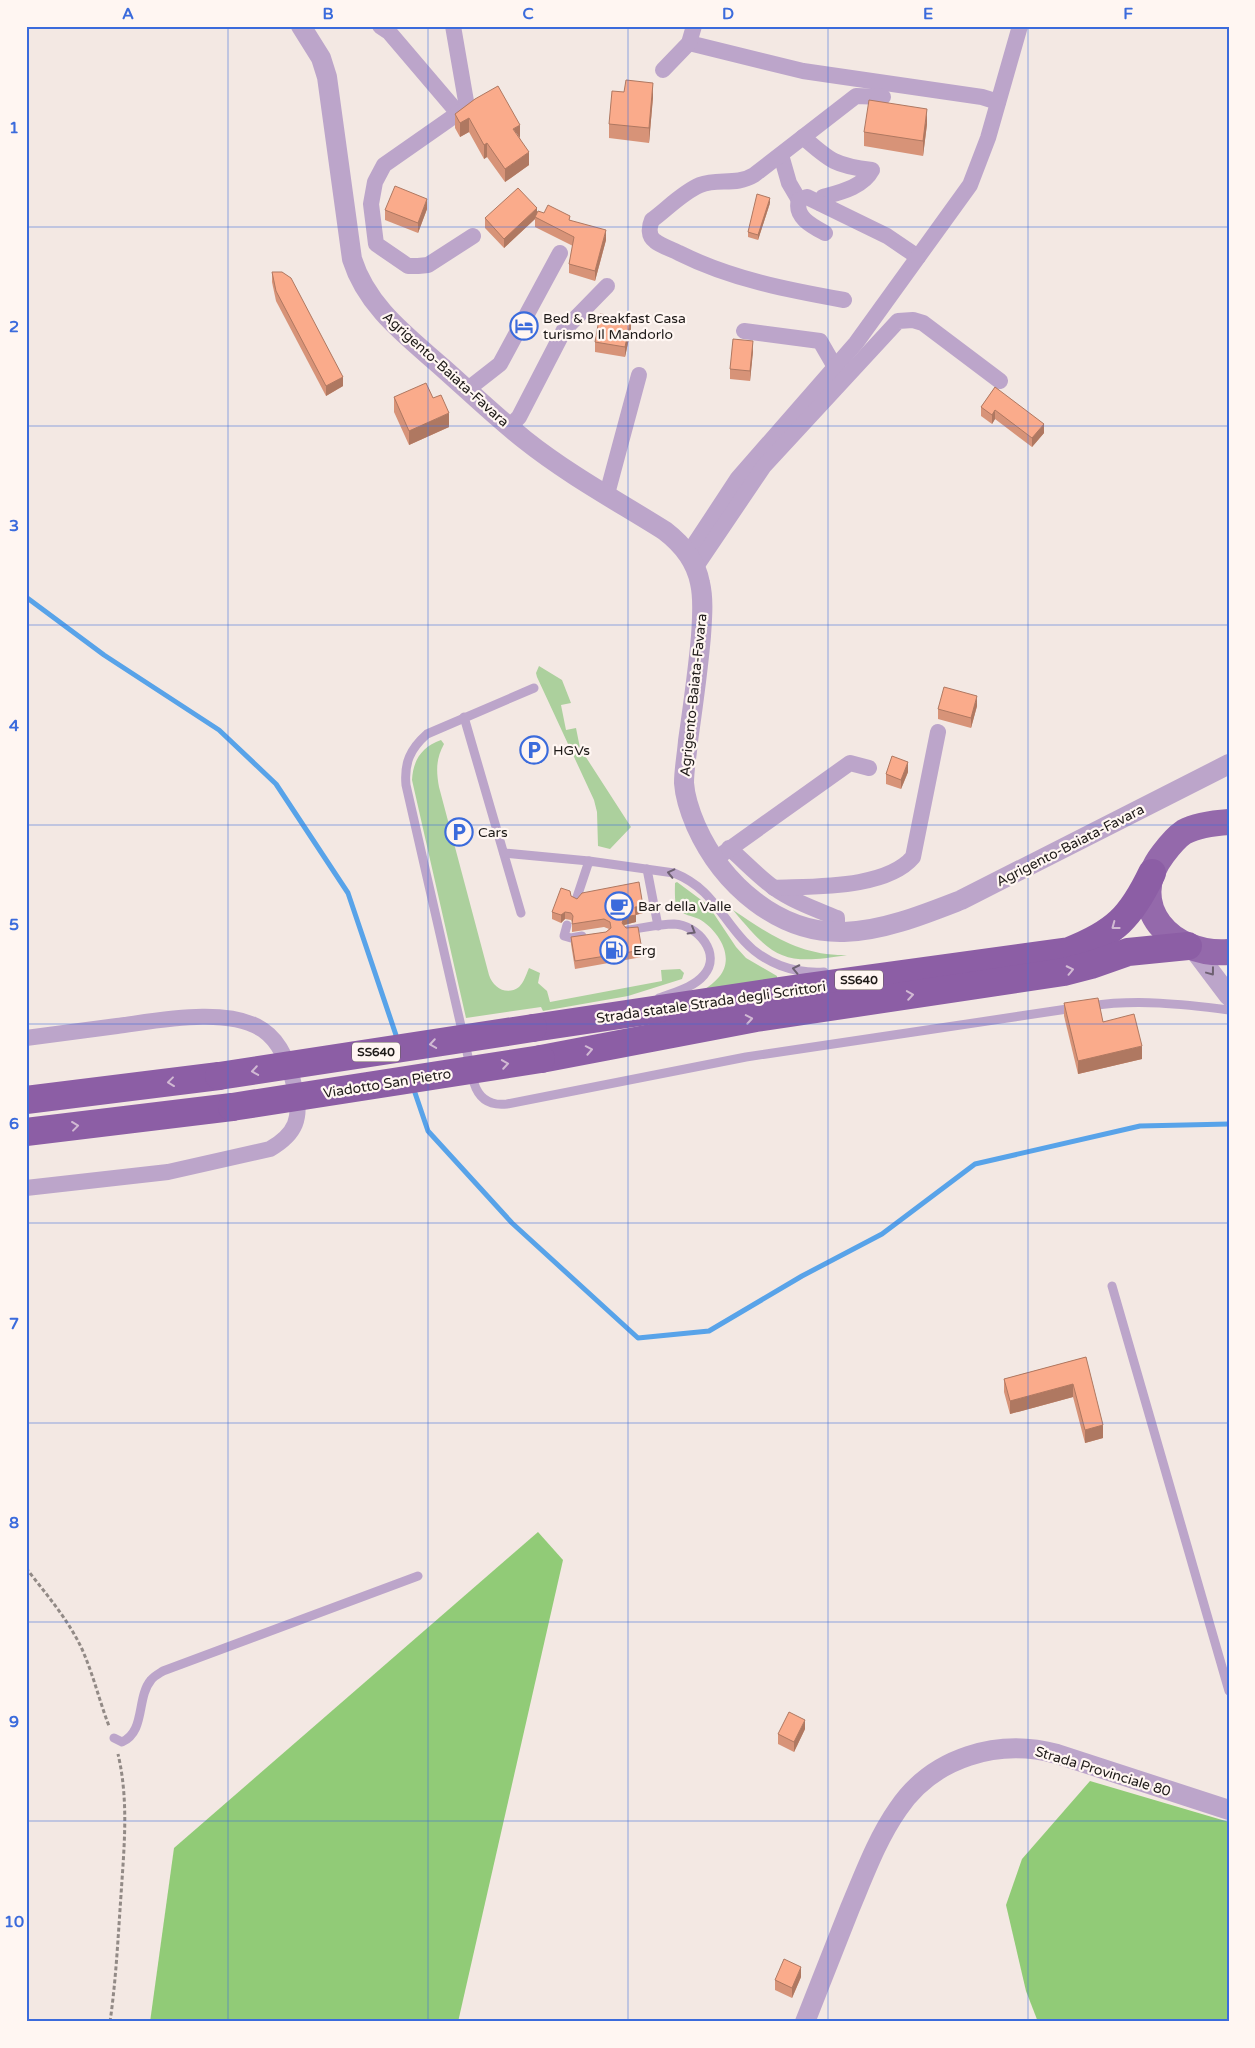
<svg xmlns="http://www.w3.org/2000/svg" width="1255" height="2048" font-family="'Varela Round',sans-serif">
  <rect width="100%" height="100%" fill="#f3e8e3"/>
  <g fill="#acd09d">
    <polygon points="539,666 562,680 571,703 561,705 566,730 576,728 580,748 631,827 610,849 598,846 597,812 594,800 537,677 536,673"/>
    <path d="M441,740L444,744C436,759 436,770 439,787L489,975C493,988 507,996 519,987C524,982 526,975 529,968L540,973L538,983L547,991L550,1002L662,981L661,970L680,969L684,973L682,979L628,996L543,1011L541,1007L466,1018L412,780C413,761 421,747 441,740Z"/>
    <path d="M677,882L708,905L736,947L746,958L777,976V984L704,990C709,986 715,982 719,977C736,957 718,930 699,919C692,916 683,915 678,909C674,904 675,890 675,883Z"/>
    <path d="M733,910C770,935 801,956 847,955C783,966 773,958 733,910Z"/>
  </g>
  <g fill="#91cb77">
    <polygon points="538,1532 563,1560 458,2022 150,2022 174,1848"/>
    <polygon points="1090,1781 1229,1822 1229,2022 1038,2022 1026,1991 1006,1905 1022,1859"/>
  </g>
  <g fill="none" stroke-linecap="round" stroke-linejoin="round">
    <g stroke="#58a3e9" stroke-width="5">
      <polyline points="26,597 104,655 219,730 276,784 348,893 398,1041"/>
      <polyline points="413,1087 428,1131 512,1223 638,1338 709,1331 802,1276 882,1234 975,1164 1140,1126 1229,1124"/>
    </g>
    <g stroke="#928a86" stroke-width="3" stroke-dasharray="4 2.5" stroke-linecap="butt">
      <path d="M26,1568C46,1594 67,1618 81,1647C93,1673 99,1700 109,1726"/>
      <path d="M110,2022C116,1980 118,1938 121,1895C124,1848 129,1801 118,1754"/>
    </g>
    <g stroke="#bca5ca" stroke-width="9">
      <path d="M534,688L427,734C410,749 404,763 406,785L474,1083C479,1099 490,1106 507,1104L746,1057L1074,1008"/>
      <polyline points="464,717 521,913"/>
      <polyline points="504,853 589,861"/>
      <polyline points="647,869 658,926"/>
      <path d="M576,900L589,861L674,873C711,888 719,914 744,941C764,963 794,974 824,972"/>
      <polyline points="567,925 564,936 571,938 582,936"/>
      <path d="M628,930C643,928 659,924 674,924C698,925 722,954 704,975C693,988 674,992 659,998"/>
      <path d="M1090,1006C1137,999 1182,1004 1229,1010"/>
      <polyline points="1112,1286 1229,1691"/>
      <path d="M114,1738L122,1742C146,1731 136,1698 151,1680C154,1676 160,1673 163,1671L418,1576"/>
    </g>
    <g stroke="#bca5ca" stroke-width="16">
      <polyline points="380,26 389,32 458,113"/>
      <polyline points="453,26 467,107 384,165 375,182 371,204 376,244 408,266 418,266 428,265 473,236"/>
      <polyline points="689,43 803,71 982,97 998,102"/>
      <polyline points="663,70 689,43 694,26"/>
      <path d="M803,137C830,161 836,166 872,170C863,187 841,192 823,197L820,203"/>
      <polyline points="781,155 789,183 799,200"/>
      <path d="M825,233C812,226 794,217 799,200L807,197L887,236L918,257"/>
      <path d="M844,300C788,290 731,279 679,253C672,249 661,246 655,241C648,236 649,227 652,220C667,209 683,192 700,185C718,178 736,186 754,175L856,96L883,97"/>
      <polyline points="744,331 820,341 835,367"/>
      <polyline points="468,389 500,364 560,253"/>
      <polyline points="510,426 519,417 564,330 607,286"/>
      <polyline points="607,494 639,375"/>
      <polyline points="688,554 738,478 856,343 970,185 988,138 1020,26"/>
      <polyline points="695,568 764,466 898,321 913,320 923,323 1000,381"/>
      <path d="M729,848C744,861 758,876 773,887C792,901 815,909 837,918V932"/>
      <polyline points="714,860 850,763 869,768"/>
      <path d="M774,888C813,886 886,889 913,857L938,732"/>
      <path d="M26,1038C56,1034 87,1030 117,1026C156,1021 228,1006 263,1030C282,1043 290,1067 295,1089C302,1118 296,1134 270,1149L168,1172L26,1188"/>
    </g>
    <g stroke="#bca5ca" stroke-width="20">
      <path d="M301,26L321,58L327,77L352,259C367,307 407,336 443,368C470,392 497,418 525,440C569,475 619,502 665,531C682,544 696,562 700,583C704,600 702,619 701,636C698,671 693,706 688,741C687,755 684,769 684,783C685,798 690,812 696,826C722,884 778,934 844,932C883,931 925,914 961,900L1229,764"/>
      <polyline points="1192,947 1229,996"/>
      <path d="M805,2022C820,1984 835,1946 850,1908C864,1875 877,1839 898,1809C933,1757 998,1738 1057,1754L1229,1810"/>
    </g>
    <path stroke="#9469ab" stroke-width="26" d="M1229,822C1214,823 1197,825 1184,832C1175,838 1169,846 1163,854C1123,906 1172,957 1229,952"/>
    <g stroke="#8c5ea5" stroke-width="28">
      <path d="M533,1028L807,987L1069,951C1115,933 1131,917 1152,873"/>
      <polyline points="541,1059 756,1018 1064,972 1091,965 1128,952 1188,946"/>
      <polyline points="26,1100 219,1076"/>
      <polyline points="26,1132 232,1107"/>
    </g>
    <g stroke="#8c5ea5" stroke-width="28">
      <polyline points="219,1076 533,1028"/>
      <polyline points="232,1107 541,1059"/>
    </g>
  </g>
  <g fill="#d79378">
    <polygon points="653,97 649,143 609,138 609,124"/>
    <polygon points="475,99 520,138 529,165 505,182 487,157 484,159 469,132 460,137 455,128 455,114"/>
    <polygon points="927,124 923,156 864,146 864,132"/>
    <polygon points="770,203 758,240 748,237 748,232"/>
    <polygon points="427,209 418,233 385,220 385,210"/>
    <polygon points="537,214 570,220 606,240 595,281 569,273 569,264 573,246 535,227 535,219 504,248 485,228 485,218"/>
    <polygon points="272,272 343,386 326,396 276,301 272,282"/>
    <polygon points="631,329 625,357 595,352 595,342"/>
    <polygon points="753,351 750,381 730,379 730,369"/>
    <polygon points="995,387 1044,433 1032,447 995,419 992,424 981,416 981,407"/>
    <polygon points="394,397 449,427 409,445 394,412"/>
    <polygon points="977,706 971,728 938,719 938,709"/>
    <polygon points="908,772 901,789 886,784 886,774"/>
    <polygon points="571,896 577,899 643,913 636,915 636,922 624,925 624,926 642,950 642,957 575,969 571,944 571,937 606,932 609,929 604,927 572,932 572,922 571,920 565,919 561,923 552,919 552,912"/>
    <polygon points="1064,1003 1103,1022 1142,1059 1078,1074 1064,1016"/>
    <polygon points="1086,1357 1103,1438 1085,1443 1073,1397 1010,1414 1004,1392 1004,1379"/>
    <polygon points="805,1729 794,1752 778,1744 778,1734"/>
    <polygon points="801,1977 792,1998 775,1990 775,1980"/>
  </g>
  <g fill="#af7861">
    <polygon points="653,83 653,97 649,143 649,128"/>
    <polygon points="927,109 927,124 923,156 923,141"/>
    <polygon points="469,118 469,132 460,137 460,123"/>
    <polygon points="520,125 520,138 513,129"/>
    <polygon points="487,143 487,157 484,159 484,145"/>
    <polygon points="529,152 529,165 505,182 505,169"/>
    <polygon points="770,198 770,203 758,240 758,235"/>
    <polygon points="427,199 427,209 418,233 418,223"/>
    <polygon points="537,208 537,218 535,217 535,219 504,248 504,239"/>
    <polygon points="606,230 606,240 595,281 595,271"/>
    <polygon points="631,319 631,329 625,357 625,347"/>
    <polygon points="753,341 753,351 750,381 750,371"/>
    <polygon points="343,377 343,386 326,396 326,386"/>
    <polygon points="995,410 995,419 992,424 992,415"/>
    <polygon points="449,413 449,427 409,445 409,431"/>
    <polygon points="1044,424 1044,433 1032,447 1032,438"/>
    <polygon points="977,696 977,706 971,728 971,718"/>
    <polygon points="908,762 908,772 901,789 901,780"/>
    <polygon points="643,906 643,913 635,915 635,907"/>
    <polygon points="565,912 565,919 561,923 561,915"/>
    <polygon points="636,915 636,922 624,925 622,930 622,923 624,917"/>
    <polygon points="1142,1046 1142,1059 1078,1074 1078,1061"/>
    <polygon points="1073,1384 1073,1397 1010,1414 1010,1401"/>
    <polygon points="1103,1425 1103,1438 1085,1443 1085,1430"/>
    <polygon points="805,1720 805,1729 794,1752 794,1742"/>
    <polygon points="801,1967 801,1977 792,1998 792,1988"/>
  </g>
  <g fill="#faab8b" stroke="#af7861">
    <polygon points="626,80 653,83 649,128 609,124 612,91 624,92"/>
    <polygon points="498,86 520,125 513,129 529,152 505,169 487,143 484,145 469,118 460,123 455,114 475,99"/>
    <polygon points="869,100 927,109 923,141 864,132"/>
    <polygon points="395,186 427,199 418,223 385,210"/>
    <polygon points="518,188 537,208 504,239 485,218"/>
    <polygon points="757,194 770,198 758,235 748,232"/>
    <polygon points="548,205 570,216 569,220 606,230 595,271 569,264 574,237 535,217 538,211 544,213"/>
    <polygon points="272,272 282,272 291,278 343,377 326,386 276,291"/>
    <polygon points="600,314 631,319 625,347 595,342"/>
    <polygon points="733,339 753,341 750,371 730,369"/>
    <polygon points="426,383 433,398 441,395 449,413 409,431 394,397"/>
    <polygon points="995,387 1044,424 1032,438 995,410 992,415 981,407"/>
    <polygon points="944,687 977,696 971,718 938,709"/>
    <polygon points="892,756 908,762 901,780 886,774"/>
    <polygon points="639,882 643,906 635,907 636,915 624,917 622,923 626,928 638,927 642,950 575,961 571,937 606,932 611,928 610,922 604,919 572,924 573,916 571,913 565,912 561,915 552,912 561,888 570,891 571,896 577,899 582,893"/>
    <polygon points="1098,998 1103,1022 1134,1014 1142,1046 1078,1061 1064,1003"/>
    <polygon points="1086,1357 1103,1425 1085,1430 1073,1384 1010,1401 1004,1379"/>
    <polygon points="789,1712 805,1720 794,1742 778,1734"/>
    <polygon points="784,1959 801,1967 792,1988 775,1980"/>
  </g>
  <defs><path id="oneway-chevron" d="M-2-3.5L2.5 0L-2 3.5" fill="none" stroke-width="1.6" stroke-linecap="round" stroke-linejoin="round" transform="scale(1.25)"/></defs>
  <g stroke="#6d6071">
    <use href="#oneway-chevron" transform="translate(671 873) rotate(-167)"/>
    <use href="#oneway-chevron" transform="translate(692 931) rotate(30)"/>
    <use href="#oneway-chevron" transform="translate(796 969) rotate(-168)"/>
    <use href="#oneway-chevron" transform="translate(1211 972) rotate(53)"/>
  </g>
  <g stroke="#d1b9d3">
    <use href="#oneway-chevron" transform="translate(1115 926) rotate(143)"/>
    <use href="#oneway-chevron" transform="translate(1070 970) rotate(-12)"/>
    <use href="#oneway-chevron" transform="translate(910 995) rotate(-9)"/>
    <use href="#oneway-chevron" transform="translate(749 1019) rotate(-10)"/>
    <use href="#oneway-chevron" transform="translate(433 1044) rotate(171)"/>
    <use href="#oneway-chevron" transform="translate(589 1050) rotate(-11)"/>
    <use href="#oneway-chevron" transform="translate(505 1064) rotate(-9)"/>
    <use href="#oneway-chevron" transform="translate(255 1071) rotate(171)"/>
    <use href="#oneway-chevron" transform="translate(171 1082) rotate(173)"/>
    <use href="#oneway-chevron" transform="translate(75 1126) rotate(-7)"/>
  </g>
  <path fill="none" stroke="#3b6bdc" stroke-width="1" stroke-opacity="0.55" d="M228,26V2022M428,26V2022M628,26V2022M828,26V2022M1028,26V2022M26,227H1229M26,426H1229M26,625H1229M26,825H1229M26,1024H1229M26,1223H1229M26,1423H1229M26,1622H1229M26,1821H1229"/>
  <defs>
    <g id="hotel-ring" transform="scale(1.4375)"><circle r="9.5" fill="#fff6f2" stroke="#3b6bdc" stroke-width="1.5"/><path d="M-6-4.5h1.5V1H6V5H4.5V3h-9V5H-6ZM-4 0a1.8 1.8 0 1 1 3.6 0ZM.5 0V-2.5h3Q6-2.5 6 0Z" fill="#3b6bdc"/></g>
    <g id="parking-ring" transform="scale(1.4375)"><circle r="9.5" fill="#fff6f2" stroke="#3b6bdc" stroke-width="1.5"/><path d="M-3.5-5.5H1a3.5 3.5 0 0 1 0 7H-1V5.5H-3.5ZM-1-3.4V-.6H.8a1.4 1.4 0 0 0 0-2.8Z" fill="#3b6bdc"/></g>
    <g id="cafe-ring" transform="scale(1.4375)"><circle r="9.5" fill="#fff6f2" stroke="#3b6bdc" stroke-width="1.5"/><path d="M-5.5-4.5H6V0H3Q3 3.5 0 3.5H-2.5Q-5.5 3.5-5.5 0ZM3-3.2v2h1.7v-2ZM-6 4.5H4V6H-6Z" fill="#3b6bdc"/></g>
    <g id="fuel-ring" transform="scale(1.4375)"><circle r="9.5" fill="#fff6f2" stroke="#3b6bdc" stroke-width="1.5"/><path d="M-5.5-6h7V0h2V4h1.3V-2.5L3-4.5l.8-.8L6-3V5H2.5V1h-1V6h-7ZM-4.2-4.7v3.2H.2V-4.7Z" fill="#3b6bdc"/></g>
  </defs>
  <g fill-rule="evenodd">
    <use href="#hotel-ring" x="524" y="326"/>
    <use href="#parking-ring" x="534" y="750"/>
    <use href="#parking-ring" x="459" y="832"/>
    <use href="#cafe-ring" x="619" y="906"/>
    <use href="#fuel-ring" x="614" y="950"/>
  </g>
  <g text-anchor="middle" stroke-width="4.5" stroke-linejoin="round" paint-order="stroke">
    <g fill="#fff6f2" stroke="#625c59" stroke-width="1">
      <rect x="835" y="970.5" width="48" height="19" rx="4"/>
      <rect x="352" y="1042.5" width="48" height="19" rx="4"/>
    </g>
    <g font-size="12" font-weight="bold" fill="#1e1a18">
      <text x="859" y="984">SS640</text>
      <text x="376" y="1056">SS640</text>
    </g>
    <g font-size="14" fill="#1e1a18" stroke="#fff6f2" text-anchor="start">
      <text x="543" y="323">Bed &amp; Breakfast Casa<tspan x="543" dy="16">turismo Il Mandorlo</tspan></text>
      <text x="553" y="755">HGVs</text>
      <text x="478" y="837">Cars</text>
      <text x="638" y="911">Bar della Valle</text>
      <text x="633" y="955">Erg</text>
    </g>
    <g font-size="14" fill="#1e1a18" stroke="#fff6f2">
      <text transform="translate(446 369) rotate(42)" y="5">Agrigento-Baiata-Favara</text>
      <text transform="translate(693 695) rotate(-84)" y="5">Agrigento-Baiata-Favara</text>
      <text transform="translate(1070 845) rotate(-27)" y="5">Agrigento-Baiata-Favara</text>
      <text transform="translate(711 1002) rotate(-8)" y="5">Strada statale Strada degli Scrittori</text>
      <text transform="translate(387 1083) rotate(-9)" y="5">Viadotto San Pietro</text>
      <text transform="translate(1103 1771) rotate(17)" y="5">Strada Provinciale 80</text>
    </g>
  </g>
  <rect width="1255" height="2048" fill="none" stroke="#fff6f2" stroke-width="55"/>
  <rect x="28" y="28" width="1200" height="1992" fill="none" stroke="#3b6bdc" stroke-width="2"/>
  <g font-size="16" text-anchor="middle" font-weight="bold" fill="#3b6bdc">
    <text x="128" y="19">A</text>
    <text x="328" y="19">B</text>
    <text x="528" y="19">C</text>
    <text x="728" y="19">D</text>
    <text x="928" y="19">E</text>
    <text x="1128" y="19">F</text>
    <text x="14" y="133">1</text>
    <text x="14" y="332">2</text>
    <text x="14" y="531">3</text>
    <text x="14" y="731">4</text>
    <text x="14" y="930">5</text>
    <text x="14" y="1129">6</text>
    <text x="14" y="1329">7</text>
    <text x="14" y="1528">8</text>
    <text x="14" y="1727">9</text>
    <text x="14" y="1927">10</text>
  </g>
</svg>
